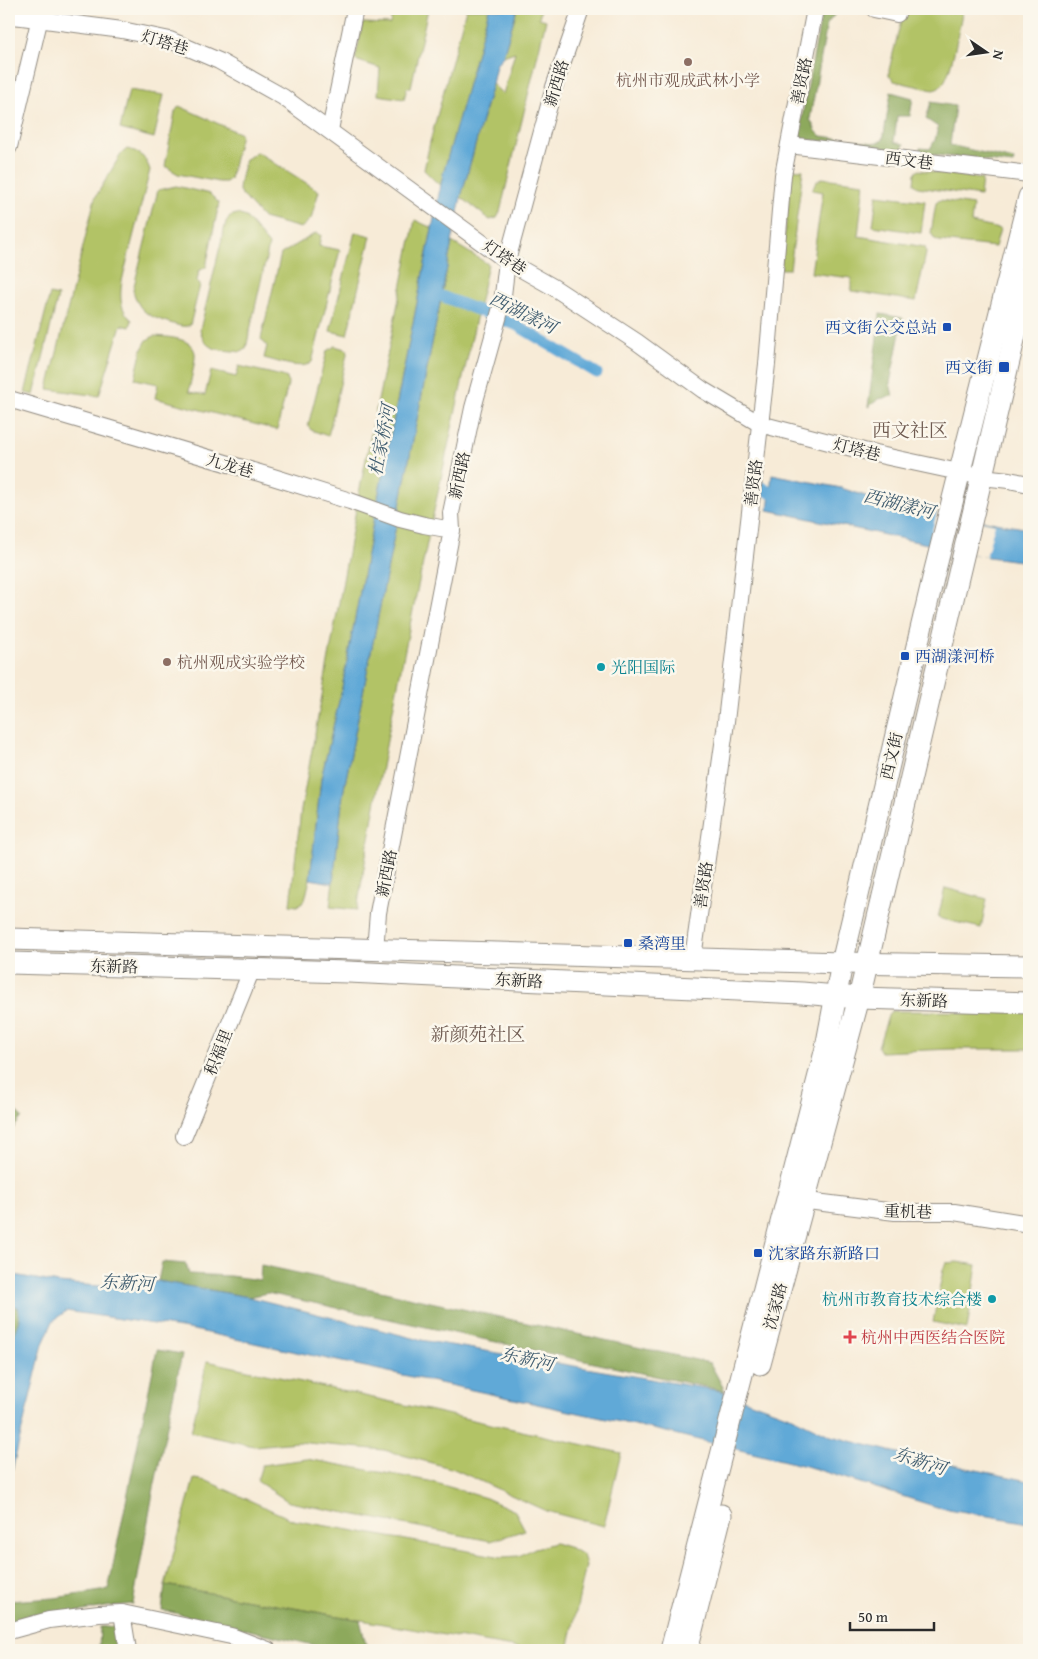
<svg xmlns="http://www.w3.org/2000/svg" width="1038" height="1659" font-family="'Gentium Book Plus','Noto Serif SC',serif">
  <rect width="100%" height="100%" fill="#fbf7ec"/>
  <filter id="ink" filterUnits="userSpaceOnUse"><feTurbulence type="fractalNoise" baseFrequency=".02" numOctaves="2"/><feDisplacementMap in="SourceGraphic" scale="10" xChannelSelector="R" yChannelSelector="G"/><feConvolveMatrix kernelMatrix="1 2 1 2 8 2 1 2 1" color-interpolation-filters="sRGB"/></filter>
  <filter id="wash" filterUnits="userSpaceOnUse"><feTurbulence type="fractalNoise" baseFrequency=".0096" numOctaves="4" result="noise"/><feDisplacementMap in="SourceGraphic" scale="20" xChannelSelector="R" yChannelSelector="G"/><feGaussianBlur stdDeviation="1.12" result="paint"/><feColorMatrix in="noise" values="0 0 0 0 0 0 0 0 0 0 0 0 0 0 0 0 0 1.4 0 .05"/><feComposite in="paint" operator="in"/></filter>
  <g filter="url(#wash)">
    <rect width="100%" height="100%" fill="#f7ebd7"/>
    <g fill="#b2c366" stroke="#6e7748">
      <polygon points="393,9 428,9 411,87 407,88 404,99 378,95 380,68 355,60 363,23 390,24"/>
      <polygon points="466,9 489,9 440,186 424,170 430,142"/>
      <polygon points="517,9 541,9 539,18 546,20 500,212 497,218 490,220 461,197 492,84 503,94 515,52 503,56"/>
      <path d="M904,9H963C959,25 952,78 940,87C938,89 936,89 933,90L894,81L889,75V70Z"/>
      <polygon points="129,90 164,95 154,138 120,129"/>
      <polygon points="179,106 241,134 230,179 226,182 219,182 178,174 165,166 175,112"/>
      <path d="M127,149C140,151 146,158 150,170L122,281C120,296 119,309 132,320L130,327L121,325L99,396L48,389L95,198L121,154Z"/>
      <polygon points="257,152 319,191 311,219 301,228 263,218 239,191 240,181 245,160"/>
      <polygon points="792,169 803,170 790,269 781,269"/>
      <polygon points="919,170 982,179 980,196 918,187 914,184 915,173"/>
      <polygon points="822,178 864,183 858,236 925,247 926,253 916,301 851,291 851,278 811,273 823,192 812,190 816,182"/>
      <path d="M176,186L210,194L219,203L206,267L199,271L197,281L200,285L190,325C183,328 178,325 170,323C149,316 139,313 133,290L158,190Z"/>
      <polygon points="877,195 925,201 921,233 873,226"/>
      <polygon points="940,200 973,205 971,223 1000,229 995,247 939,241 935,239 931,233 936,203"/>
      <path d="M237,214L246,217L269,245L246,348L241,352C221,349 205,353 200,330L226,222L230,216Z"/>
      <polygon points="415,220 432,228 374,517 341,693 321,779 310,879 305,900 297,906 290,905 301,810 359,493"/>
      <polygon points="355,232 371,236 347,335 330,331"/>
      <path d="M316,233L321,235L319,246L340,250L312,362C302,371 277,361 264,358L267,346L261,339L281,254Z"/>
      <path d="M452,242L488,264C441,479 392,693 357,910L330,907L343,794Z"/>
      <polygon points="50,294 58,296 34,395 25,393"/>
      <path d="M154,336C166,337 192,337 195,353C196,361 190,382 189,392L205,395L211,371L236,377L239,366L282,376L287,378L288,384L277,430L155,398L158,384L135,379L142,349L147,340Z"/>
      <polygon points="335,346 348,350 328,436 311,430 308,426 327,351"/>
      <polygon points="945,888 987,899 981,928 938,918"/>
      <polygon points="891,1011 1029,1012 1029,1049 951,1049 881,1052 878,1047 888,1016"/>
      <polygon points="958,1262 977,1265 967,1329 933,1322 943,1270 946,1263"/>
      <polygon points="207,1361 621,1453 604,1526 546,1511 454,1469 384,1450 297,1442 254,1446 191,1432"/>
      <polygon points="307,1459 429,1481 486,1498 515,1511 525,1530 491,1541 289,1502 257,1481 262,1465"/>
      <polygon points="194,1479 207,1481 293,1520 502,1557 519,1556 535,1548 555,1543 571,1548 583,1555 586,1565 568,1650 529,1650 165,1585"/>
    </g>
    <g fill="#8da95b" stroke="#5c6a43">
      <polygon points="830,10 835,14 827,24 810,119 816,131 821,136 875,143 883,140 891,92 913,98 910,116 897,116 894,142 904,144 902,150 802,139 799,133 821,16 824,11"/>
      <polygon points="931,102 955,106 950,145 1014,160 1013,164 920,153 920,148 930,149 935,140 938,127 926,119"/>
      <polygon points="880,314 903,318 890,383 893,396 879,399 868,407"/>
      <polygon points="9,1105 22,1117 9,1134"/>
      <polygon points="162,1262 186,1264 189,1274 230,1276 260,1280 261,1265 710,1363 725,1391 267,1293 249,1297 158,1281"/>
      <polygon points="9,1304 18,1307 20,1320 9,1349"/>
      <polygon points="157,1350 182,1354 153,1493 133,1604 105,1607 9,1625 9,1601 54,1598 108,1590"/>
      <polygon points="165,1585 360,1620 366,1645 386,1650 335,1650 162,1610"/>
      <polygon points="117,1626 119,1650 99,1650 100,1627"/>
    </g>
    <g fill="#60a9d7" stroke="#466a81">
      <polygon points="489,9 517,9 503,56 496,65 492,84 461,197 343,794 333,883 310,879 321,779 341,693 374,517 443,174"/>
      <polygon points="772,474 841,488 887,503 1029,529 1029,562 988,557 768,510"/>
      <polygon points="9,1274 58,1283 113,1287 136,1286 158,1281 249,1297 421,1340 721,1391 792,1417 831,1436 914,1457 1029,1481 1029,1523 937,1507 806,1466 662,1431 194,1330 66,1311 53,1321 43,1344 9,1483 9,1349 20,1320 18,1307 9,1304"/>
    </g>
    <polygon fill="#f7ebd7" points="937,511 995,524 986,557 929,544"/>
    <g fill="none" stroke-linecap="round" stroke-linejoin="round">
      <g stroke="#60a9d7" stroke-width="11">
        <polyline points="431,292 516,325 597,373"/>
        <polyline points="762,487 770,493 783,495"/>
      </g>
    </g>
  </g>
  <g filter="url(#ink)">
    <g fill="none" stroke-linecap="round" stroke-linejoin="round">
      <g stroke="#918b81" stroke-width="18">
        <g id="minor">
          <polyline points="874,9 897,14"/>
          <polyline points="9,16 22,17 122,30 170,40 219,61 283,97 507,261 553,287 637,342 703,390 760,424 875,454 982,477 1009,480 1029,484"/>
          <polyline points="330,130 355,9"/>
          <polyline points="789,145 1029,174"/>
          <polyline points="9,147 42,9"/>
          <polyline points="9,399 273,477 350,501 400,519 424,525 452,530"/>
          <polyline points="375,950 378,913 452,530 451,513 473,408 502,304 507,261 554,87 581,9"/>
          <polyline points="693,958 725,730 767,364 783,175 815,9"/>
          <polyline points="184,1136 252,969"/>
          <polyline points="792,1199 895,1212 954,1212 1029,1224"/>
          <polyline points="122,1613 128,1650"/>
          <polyline points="9,1631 49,1620 99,1614 122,1613 231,1636 268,1650"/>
        </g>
      </g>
      <g stroke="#918b81" stroke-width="23">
        <g id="major">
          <polyline points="9,939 842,963 1029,966"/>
          <polyline points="9,963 348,972 802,993 859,998 1029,1003"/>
          <polyline points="760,1364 859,998 1029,276"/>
          <polyline points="671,1650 826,1048 842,963 935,570 1029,197"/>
          <polyline points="687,1650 721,1515"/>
        </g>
      </g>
      <use href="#minor" stroke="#fff" stroke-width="16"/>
      <use href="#major" stroke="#fff" stroke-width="21"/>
    </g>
  </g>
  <g fill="#8d6e63" stroke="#fbf7ec" stroke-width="2">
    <circle cx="688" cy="62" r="5"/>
    <circle cx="167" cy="662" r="5"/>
  </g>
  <g fill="#1a4fb4" stroke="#fbf7ec" stroke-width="2">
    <rect x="942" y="322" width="10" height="10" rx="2.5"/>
    <rect x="998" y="361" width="12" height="12" rx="2.5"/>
    <rect x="900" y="651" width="10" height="10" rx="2.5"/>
    <rect x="623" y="938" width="10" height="10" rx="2.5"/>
    <rect x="753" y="1248" width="10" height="10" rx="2.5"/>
  </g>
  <g fill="#0f9aa8" stroke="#fbf7ec" stroke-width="2">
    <circle cx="601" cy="667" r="5"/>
    <circle cx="992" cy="1299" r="5"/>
  </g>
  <path fill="#e0444e" stroke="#fbf7ec" stroke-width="2" d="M847.5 1329.5h5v5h5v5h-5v5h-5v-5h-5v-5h5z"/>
  <g text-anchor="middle" stroke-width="5" stroke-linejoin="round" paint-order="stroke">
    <g font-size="16" fill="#2b2b2b" stroke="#fbf7ec">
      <text transform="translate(165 42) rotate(17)" y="6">灯塔巷</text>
      <text transform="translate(801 81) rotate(-79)" y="6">善贤路</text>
      <text transform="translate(556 83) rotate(-73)" y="6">新西路</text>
      <text transform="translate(909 160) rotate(7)" y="6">西文巷</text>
      <text transform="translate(505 257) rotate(34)" y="6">灯塔巷</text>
      <text transform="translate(857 449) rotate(14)" y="6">灯塔巷</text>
      <text transform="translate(230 465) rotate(16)" y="6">九龙巷</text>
      <text transform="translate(459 475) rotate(-78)" y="6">新西路</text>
      <text transform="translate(753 483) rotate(-83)" y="6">善贤路</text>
      <text transform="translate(891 756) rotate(-77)" y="6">西文街</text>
      <text transform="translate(386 873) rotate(-79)" y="6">新西路</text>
      <text transform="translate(703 885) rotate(-82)" y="6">善贤路</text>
      <text transform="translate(114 966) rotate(1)" y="6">东新路</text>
      <text transform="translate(519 980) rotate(3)" y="6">东新路</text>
      <text transform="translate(924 1000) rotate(2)" y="6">东新路</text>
      <text transform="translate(218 1052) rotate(-68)" y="6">积福里</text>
      <text transform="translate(908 1211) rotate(2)" y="6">重机巷</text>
      <text transform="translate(775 1306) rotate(-75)" y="6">沈家路</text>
    </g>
    <g font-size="16" fill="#785e54" stroke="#fbf7ec">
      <text x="688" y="86">杭州市观成武林小学</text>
      <text x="177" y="668" text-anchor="start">杭州观成实验学校</text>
    </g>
    <g font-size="16" fill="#164399" stroke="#fbf7ec" text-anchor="start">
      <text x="937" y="333" text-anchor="end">西文街公交总站</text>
      <text x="993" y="373" text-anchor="end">西文街</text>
      <text x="915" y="662">西湖漾河桥</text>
      <text x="638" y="949">桑湾里</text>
      <text x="768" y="1259">沈家路东新路口</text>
    </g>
    <g font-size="16" fill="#0d838f" stroke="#fbf7ec" text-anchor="start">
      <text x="611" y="673">光阳国际</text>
      <text x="982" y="1305" text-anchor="end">杭州市教育技术综合楼</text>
    </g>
    <g font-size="16" fill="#be3a42" stroke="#fbf7ec" text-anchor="start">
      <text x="861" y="1343">杭州中西医结合医院</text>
    </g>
    <g font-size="18" font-style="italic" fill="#405d70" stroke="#fbf7ec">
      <text transform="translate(523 313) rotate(26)" y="6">西湖漾河</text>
      <text transform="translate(382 440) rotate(-79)" y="6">杜家桥河</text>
      <text transform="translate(899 504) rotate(14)" y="6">西湖漾河</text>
      <text transform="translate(127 1283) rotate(3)" y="6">东新河</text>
      <text transform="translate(527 1359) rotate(13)" y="6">东新河</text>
      <text transform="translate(920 1461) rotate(18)" y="6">东新河</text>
    </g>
    <g font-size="19" fill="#6f5b51" stroke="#fbf7ec">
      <text x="910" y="437">西文社区</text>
      <text x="478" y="1041">新颜苑社区</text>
    </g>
  </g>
  <rect width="1038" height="1659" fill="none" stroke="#fbf7ec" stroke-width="30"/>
  <g transform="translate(986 52) rotate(103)" stroke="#fbf7ec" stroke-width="4" paint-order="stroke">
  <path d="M0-4L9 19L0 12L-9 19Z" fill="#2b2b2b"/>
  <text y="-8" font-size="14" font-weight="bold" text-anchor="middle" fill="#2b2b2b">N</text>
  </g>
  <path d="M850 1622v8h84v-8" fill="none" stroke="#2b2b2b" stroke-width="2.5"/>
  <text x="858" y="1622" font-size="15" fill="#2b2b2b" stroke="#fbf7ec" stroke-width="4" paint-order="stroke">50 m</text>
</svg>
